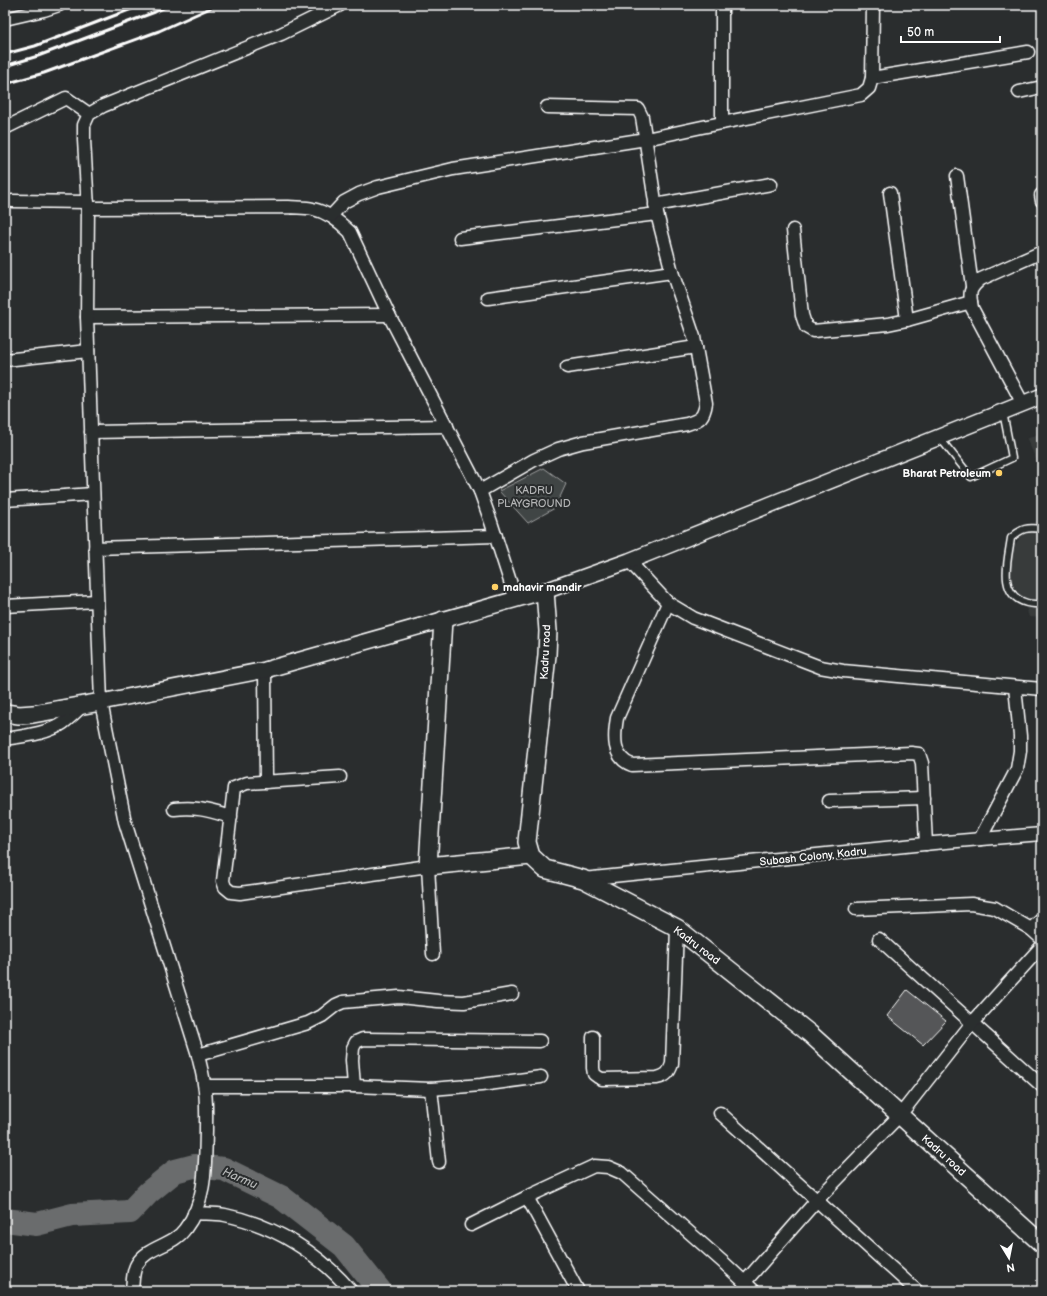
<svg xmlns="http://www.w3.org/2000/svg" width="1047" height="1296" font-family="'Balsamiq Sans',sans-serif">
  <rect width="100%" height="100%" fill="#2a2d2e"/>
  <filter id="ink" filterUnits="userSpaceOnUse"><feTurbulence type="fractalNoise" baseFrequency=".025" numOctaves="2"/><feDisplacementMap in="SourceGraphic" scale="8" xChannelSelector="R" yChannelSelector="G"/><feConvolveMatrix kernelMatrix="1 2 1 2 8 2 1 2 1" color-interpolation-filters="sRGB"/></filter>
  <g filter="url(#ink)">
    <g fill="#373a3b">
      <polygon points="1042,432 1042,473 1027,439"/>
      <polygon points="1042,516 1042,618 1029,617 1026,607 1002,564 1023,533"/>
    </g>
    <polygon fill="#414445" stroke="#a0a2a2" points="544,468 566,484 555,508 528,523 499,491"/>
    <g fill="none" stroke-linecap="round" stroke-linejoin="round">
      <polyline stroke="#6a6c6d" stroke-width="24" points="5,1220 37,1224 72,1215 130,1212 148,1193 175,1171 194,1166 224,1169 281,1197 344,1246 380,1291"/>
    </g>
    <polygon fill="#555758" stroke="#fff" points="907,990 946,1021 923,1045 887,1016"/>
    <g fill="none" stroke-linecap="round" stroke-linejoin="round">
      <g stroke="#fff" stroke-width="9">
        <g id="service">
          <polyline points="939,437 971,477 1012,458 1003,412"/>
          <path d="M1042,529C1027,527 1022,528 1011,538C1008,560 997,595 1027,603C1031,604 1037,604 1042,605"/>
        </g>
      </g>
      <g stroke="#fff" stroke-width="15">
        <g id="minor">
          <polyline points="5,19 44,10 59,5"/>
          <polyline points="872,78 1028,52"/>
          <polyline points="1019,92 1042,87"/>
          <polyline points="722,123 722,5"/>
          <polyline points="5,128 66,98 89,114"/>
          <polyline points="957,176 972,286"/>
          <polyline points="890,193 907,320"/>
          <polyline points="1041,195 1042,201"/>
          <polyline points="12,201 88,202"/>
          <polyline points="655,205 771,184"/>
          <path d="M88,208L288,207C296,208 305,207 313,209C327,212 340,222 350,232L389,315L480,491L491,522L516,600"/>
          <polyline points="331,216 344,202 359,194 378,187 453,169 646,139 702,127 861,95 869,88 872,78 873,5"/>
          <polyline points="793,230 802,315 806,327 813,331 888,324 907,320 971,302"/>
          <polyline points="460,238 657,214"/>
          <polyline points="488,298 672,272"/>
          <polyline points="87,317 389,315"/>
          <polyline points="5,360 88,351"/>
          <polyline points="567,367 696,347"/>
          <path d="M1023,404L972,308C969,292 969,289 981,279L1042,252"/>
          <polyline points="91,432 447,426"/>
          <path d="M480,491L534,460L558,449L583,442L687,424C700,420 704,417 706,403L694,337L672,272L657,214L642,117L638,109L547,107"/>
          <polyline points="5,500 93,494"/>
          <polyline points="95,548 496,536"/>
          <polyline points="629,561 668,603 693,618 820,667 843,671 1042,689"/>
          <path d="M668,603L617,718C614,736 612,758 632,765L911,753L919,754L922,763L926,844"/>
          <polyline points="5,606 97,601"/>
          <polyline points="265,670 266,782"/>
          <path d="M5,739C23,736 47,734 63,723C70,718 76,712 82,706"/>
          <polyline points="340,777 247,783 234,788 223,881 225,887 231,892 240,893 428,866 433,954"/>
          <polyline points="829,801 924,798"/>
          <path d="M174,809C196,806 210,811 231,817"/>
          <polyline points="980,839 1017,769 1020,751 1020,736 1015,687"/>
          <polyline points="583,879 934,843 1042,834"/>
          <polyline points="856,909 971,904 995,908 1031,929"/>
          <polyline points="1042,919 1031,929 1042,939"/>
          <polyline points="879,939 1042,1086"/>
          <path d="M593,1037V1068L594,1074L598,1077L602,1079L657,1078C666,1076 669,1073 672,1064L677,928"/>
          <polyline points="198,1055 308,1023 322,1016 336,1005 343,1002 399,997 438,1001 464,1002 512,994"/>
          <polyline points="205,1086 354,1086 431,1089 481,1085 541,1077"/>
          <polyline points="354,1086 352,1060 353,1048 356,1042 363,1039 540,1041"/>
          <polyline points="431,1089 439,1162"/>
          <polyline points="720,1113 917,1291"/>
          <polyline points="527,1197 578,1291"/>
          <path d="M194,1213C204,1214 215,1213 225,1215C274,1225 319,1253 351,1291"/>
          <polyline points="471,1225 527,1197 594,1166 608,1167 622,1173 724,1263 754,1291"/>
          <polyline points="744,1283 817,1200 900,1115 972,1023 1042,946"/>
          <path d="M132,1291C133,1283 132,1272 137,1264C148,1246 173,1246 185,1229C207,1201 205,1164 206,1130C206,1115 207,1099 204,1084C203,1074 200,1065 198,1055L125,822L101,702L87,317L88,208L84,140V125L89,114L103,106L281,34L340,5"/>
        </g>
      </g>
      <g stroke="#fff" stroke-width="18">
        <polyline id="tertiary" points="101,702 265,670 545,591 629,561 1042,396"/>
      </g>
      <g stroke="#fff" stroke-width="20">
        <g id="secondary">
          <polyline points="545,591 548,631 547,655 529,823 527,842 531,856 545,869 583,879 677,928 809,1033 1042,1244"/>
          <polyline points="443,620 428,866 531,856"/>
          <polyline points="5,713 19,715 33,714 101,702"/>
        </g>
      </g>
      <use href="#service" stroke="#2a2d2e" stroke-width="6"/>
      <use href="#minor" stroke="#2a2d2e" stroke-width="12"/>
      <use href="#tertiary" stroke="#2a2d2e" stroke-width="15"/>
      <use href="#secondary" stroke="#2a2d2e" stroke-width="17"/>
      <g stroke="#fff" stroke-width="3">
        <polyline points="5,54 35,46 142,5"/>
        <polyline points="5,66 38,56 155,12 170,5"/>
        <polyline points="5,84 44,73 159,31 217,5"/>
      </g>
    </g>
  </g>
  <g fill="#ffd166" stroke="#2a2d2e" stroke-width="1.5">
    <circle cx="999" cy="473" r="4"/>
    <circle cx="495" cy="587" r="4"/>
  </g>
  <g text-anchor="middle" stroke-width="4" stroke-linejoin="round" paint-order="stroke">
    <g font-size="11" font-weight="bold" fill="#fff" stroke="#2a2d2e" text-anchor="end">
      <text x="991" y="477">Bharat Petroleum</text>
      <text x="503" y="591" text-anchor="start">mahavir mandir</text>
    </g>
    <g font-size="11" fill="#b3b4b5" stroke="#2a2d2e">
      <text x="534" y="494">KADRU<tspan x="534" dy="13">PLAYGROUND</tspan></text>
    </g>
    <g font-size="11" fill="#fff" stroke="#2a2d2e">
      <text transform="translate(545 652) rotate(-87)" y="4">Kadru road</text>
      <text transform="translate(813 856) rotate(-6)" y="4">Subash Colony, Kadru</text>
      <text transform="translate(697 945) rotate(37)" y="4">Kadru road</text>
      <text transform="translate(944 1155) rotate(42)" y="4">Kadru road</text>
    </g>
    <g font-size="12" font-style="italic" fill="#b4b6b6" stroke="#2a2d2e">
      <text transform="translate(240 1178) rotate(23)" y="4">Harmu</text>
    </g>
  </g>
  <rect width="1047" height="1296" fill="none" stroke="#2a2d2e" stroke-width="20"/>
  <rect x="10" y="10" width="1027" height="1276" fill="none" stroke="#fff" stroke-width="1.5" filter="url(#ink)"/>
  <g transform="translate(1009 1258) rotate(170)" stroke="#2a2d2e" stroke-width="3" paint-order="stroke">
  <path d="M0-3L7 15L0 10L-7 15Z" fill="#ffffff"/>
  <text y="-6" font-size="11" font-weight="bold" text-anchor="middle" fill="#ffffff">N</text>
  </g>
  <path d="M901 36v6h99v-6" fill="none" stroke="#ffffff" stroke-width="2"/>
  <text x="907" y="36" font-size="12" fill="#ffffff" stroke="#2a2d2e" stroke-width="3" paint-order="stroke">50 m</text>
</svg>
